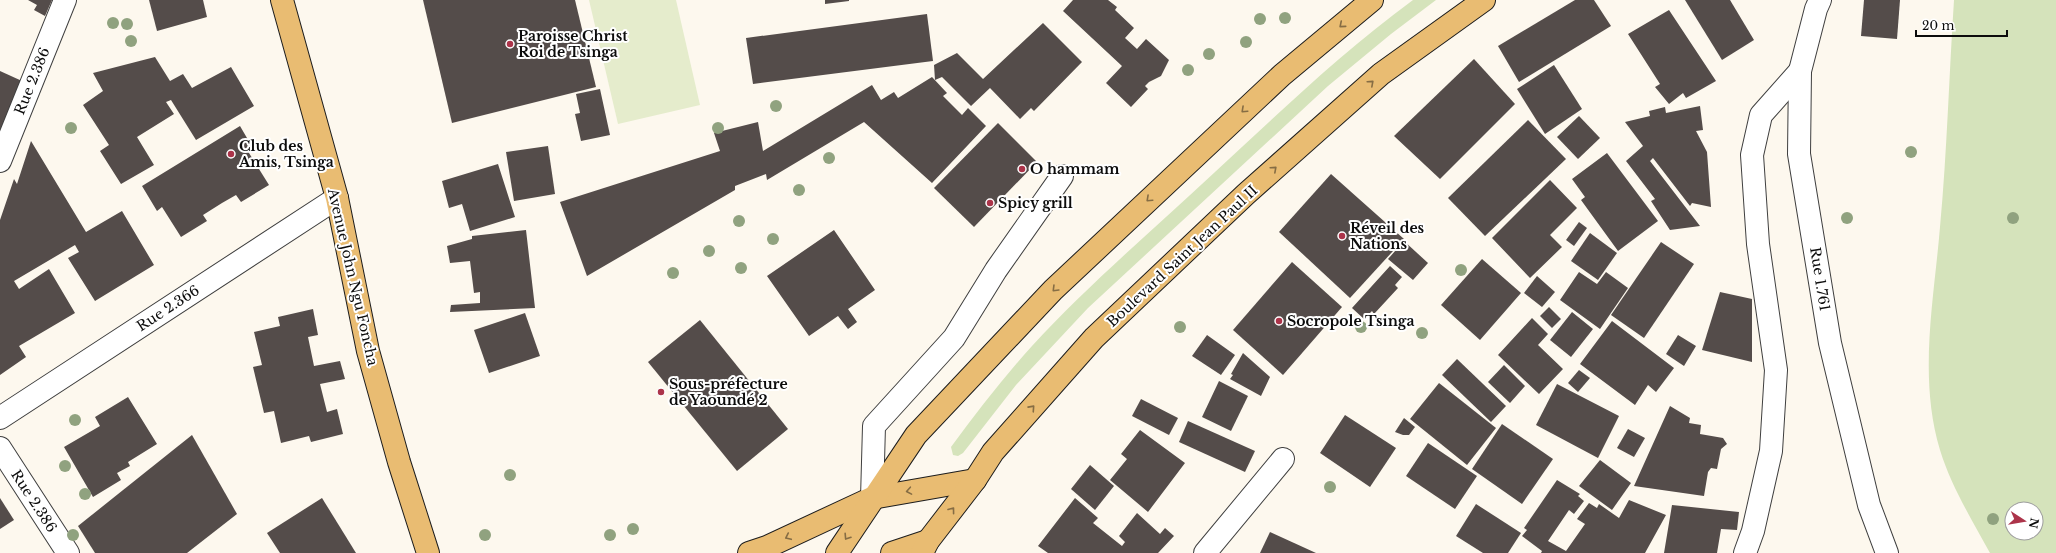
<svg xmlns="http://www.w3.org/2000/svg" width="2056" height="553" font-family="'Libre Baskerville',serif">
  <rect width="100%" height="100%" fill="#fdf8ee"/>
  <g fill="#d5e3bb" fill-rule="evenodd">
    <path d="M1413,0H1436L1391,34L1328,86L1088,308L1016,385L963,453L958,456L953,455L951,447C977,412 1003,378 1032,346C1089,284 1154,229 1215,172C1280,112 1342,52 1413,0Z"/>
    <path d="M1954,0H2056V553H1990C1972,520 1951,486 1940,450C1918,377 1934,300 1940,227C1947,151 1949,76 1954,0ZM2012,509H2036V533H2012Z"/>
  </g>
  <polygon fill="#e5eccc" points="589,0 676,0 700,105 618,124"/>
  <g fill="#544c4a">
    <polygon points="28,0 52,0 45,16 34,10 37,5"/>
    <polygon points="149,0 203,0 207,17 157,31"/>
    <polygon points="423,0 575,0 596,87 452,123"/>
    <polygon points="825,0 849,0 849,1 825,4"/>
    <polygon points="1073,0 1108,0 1117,7 1115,10 1134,28 1125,38 1137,49 1146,39 1169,60 1161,76 1149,82 1145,86 1148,89 1131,107 1106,83 1122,66 1063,11"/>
    <polygon points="1575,0 1594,0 1611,26 1519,82 1498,46"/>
    <polygon points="1685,0 1730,0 1754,40 1722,60"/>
    <polygon points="1864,0 1900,0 1897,39 1861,36"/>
    <polygon points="1669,10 1716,81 1686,98 1683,93 1669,104 1655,87 1660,84 1628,34"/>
    <polygon points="927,14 933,61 753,84 746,38"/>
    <polygon points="1043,23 1082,62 1034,111 1031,108 1020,119 990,88 971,106 942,77 935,80 934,65 957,53 983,79"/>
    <polygon points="155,57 170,81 183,74 192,88 231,67 254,106 196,140 171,100 166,102 174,114 137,137 154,165 121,184 100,151 109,145 83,105 103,91 93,73"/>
    <polygon points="1474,59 1515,104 1440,179 1394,136"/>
    <polygon points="1554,65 1582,109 1545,134 1517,89"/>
    <polygon points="0,71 22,81 0,142"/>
    <polygon points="932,77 947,93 943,96 962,115 968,108 986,126 932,183 864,122 767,180 766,174 735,186 735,190 587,276 560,202 720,151 714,133 758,122 763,151 872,85 881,100 894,92 898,98"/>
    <polygon points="600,89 610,135 581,141 575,114 580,113 576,94"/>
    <polygon points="1700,106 1703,130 1696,131 1707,152 1711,207 1692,203 1690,206 1653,158 1650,161 1700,226 1670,230 1651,201 1655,199 1626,161 1643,146 1625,122 1650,116 1649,111 1665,107 1666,113"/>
    <polygon points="1579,116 1600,138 1578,159 1557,137"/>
    <polygon points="1528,120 1566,159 1485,236 1448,198"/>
    <polygon points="998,123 1037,162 974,227 934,188"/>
    <polygon points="240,126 254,150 249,153 269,185 241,202 236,195 222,203 203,215 207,221 181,237 162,207 157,211 142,186"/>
    <polygon points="31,141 86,232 122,211 154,265 95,301 68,258 79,252 75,245 14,281 19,289 49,269 75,313 19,346 26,357 0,375 0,220 14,179 17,184"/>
    <polygon points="548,146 555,194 514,201 506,152"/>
    <polygon points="1607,153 1658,221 1618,251 1581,200 1585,197 1572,179"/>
    <polygon points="498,164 515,217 470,231 462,204 449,208 442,181"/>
    <polygon points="1331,174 1404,239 1350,298 1279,232"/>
    <polygon points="1550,180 1577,208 1550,235 1562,247 1530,278 1492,238"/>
    <polygon points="1579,222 1587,228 1574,246 1566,240"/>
    <polygon points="526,230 535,308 450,312 451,305 480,303 480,292 474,293 470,261 450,263 447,246 472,239 472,236"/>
    <polygon points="834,230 875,290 848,309 857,322 848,329 838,316 809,336 767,276"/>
    <polygon points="1590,233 1617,253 1598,280 1571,261"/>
    <polygon points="1404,241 1428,263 1413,280 1388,259"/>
    <polygon points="1661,242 1694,264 1644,338 1611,315"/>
    <polygon points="1482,259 1521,293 1480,340 1441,305"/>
    <polygon points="1292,262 1342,307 1283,375 1233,330"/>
    <polygon points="1390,266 1402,277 1395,285 1398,288 1374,314 1372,311 1364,319 1352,308"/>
    <polygon points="1579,272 1597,284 1606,272 1628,288 1600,329 1560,300"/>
    <polygon points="1537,276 1555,292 1542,307 1524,293"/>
    <polygon points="1720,292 1752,299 1752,362 1702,350"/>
    <polygon points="1549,307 1561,319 1552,328 1540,316"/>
    <polygon points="313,309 318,335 308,337 314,366 340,361 345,379 320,384 327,412 337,409 343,434 311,442 309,436 281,443 274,411 264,413 253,367 262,365 254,332 280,326 278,317"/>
    <polygon points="1572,312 1593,329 1571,357 1550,340"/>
    <polygon points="525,313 540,356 489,373 474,330"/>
    <polygon points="1532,318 1548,334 1538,345 1563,369 1539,394 1498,355"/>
    <polygon points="700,320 788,429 737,471 648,362"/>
    <polygon points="1612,321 1674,368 1656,392 1648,385 1635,405 1580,364"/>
    <polygon points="1207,335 1235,355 1221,375 1192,356"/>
    <polygon points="1678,335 1696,346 1684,366 1666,354"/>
    <polygon points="1243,353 1270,377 1261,396 1230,379 1233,375 1231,374"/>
    <polygon points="1457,359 1506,406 1491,422 1442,375"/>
    <polygon points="1504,365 1525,386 1510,403 1488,382"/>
    <polygon points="1579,370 1590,378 1578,392 1568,383"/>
    <polygon points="1219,381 1248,396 1231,431 1202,417"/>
    <polygon points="1439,383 1496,428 1467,465 1410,419"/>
    <polygon points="1557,384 1619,416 1598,458 1536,425"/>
    <polygon points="128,397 157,444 128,462 130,466 117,473 121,480 93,497 64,447 100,426 95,417"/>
    <polygon points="1141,399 1178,418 1169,435 1132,416"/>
    <polygon points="1670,406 1690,418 1689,423 1701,425 1700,434 1723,438 1727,444 1721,449 1717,469 1711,468 1708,472 1704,496 1634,486"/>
    <polygon points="1345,415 1396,448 1370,487 1320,453"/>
    <polygon points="1404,418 1415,427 1409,435 1403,435 1395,432"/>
    <polygon points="1188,421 1255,451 1245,472 1179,442"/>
    <polygon points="1502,424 1553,459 1522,504 1472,469"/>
    <polygon points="1628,429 1645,438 1634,457 1617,448"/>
    <polygon points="1140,430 1185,463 1148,512 1110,480 1127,459 1121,454"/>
    <polygon points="192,435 237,514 187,553 95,553 78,526"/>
    <polygon points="1428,443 1477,476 1455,509 1406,476"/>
    <polygon points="1600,460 1631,483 1612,510 1579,486"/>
    <polygon points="1090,465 1114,486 1095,510 1071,489"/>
    <polygon points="1557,480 1580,494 1578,496 1584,501 1574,514 1569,510 1548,541 1566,551 1585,524 1577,519 1589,503 1597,508 1599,504 1619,518 1629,500 1666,515 1645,553 1541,553 1542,551 1522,536 1527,530 1524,528"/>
    <polygon points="0,498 14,520 0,529"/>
    <polygon points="322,498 356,553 280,553 267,533"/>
    <polygon points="1075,498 1098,518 1093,523 1122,546 1125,542 1119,536 1137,513 1160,534 1165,528 1174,536 1158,553 1048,553 1038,546"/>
    <polygon points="1476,504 1521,533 1508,553 1483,553 1456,536"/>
    <polygon points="1672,505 1739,512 1737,530 1721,529 1717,553 1664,553"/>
    <polygon points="1270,532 1316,553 1260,553"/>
  </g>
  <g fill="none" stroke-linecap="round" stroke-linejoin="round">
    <g stroke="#3f3f3f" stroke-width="24">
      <g id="minor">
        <polyline points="1820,0 1816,9 1800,71 1799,154 1830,343 1869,505 1887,553"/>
        <polyline points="0,161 65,0"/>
        <polyline points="0,418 337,198"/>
        <polyline points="0,448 68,553"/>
        <polyline points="872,498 874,426 954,338 996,270 1062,176"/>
        <polyline points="1205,553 1283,459"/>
        <polyline points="1745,553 1753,531 1771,451 1776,370 1758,244 1752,155 1761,115 1800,71"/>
      </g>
    </g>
    <g stroke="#1d1d1d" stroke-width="24">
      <g id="major">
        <polyline points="282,0 337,198 368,351 399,462 428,553"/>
        <polyline points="749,553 767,547 872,498 975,480"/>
        <polyline points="837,553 916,435 1053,290 1282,75 1372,0"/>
        <polyline points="892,553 928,541"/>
        <polyline points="922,553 928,541 975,480 993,452 1094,338 1246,194 1381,74 1484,0"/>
      </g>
    </g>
    <use href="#minor" stroke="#fff" stroke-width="22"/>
    <use href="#major" stroke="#e9bc72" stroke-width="22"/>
  </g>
  <g fill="#90a27f">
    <circle cx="1285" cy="18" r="6"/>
    <circle cx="1260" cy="19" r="6"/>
    <circle cx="113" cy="23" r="6"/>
    <circle cx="127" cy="24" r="6"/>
    <circle cx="131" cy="41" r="6"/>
    <circle cx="1246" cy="42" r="6"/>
    <circle cx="1209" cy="54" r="6"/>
    <circle cx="1188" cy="70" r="6"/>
    <circle cx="776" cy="106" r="6"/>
    <circle cx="71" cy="128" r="6"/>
    <circle cx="718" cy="128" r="6"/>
    <circle cx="1911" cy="152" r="6"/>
    <circle cx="829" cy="158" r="6"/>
    <circle cx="799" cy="190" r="6"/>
    <circle cx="1847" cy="218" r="6"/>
    <circle cx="2013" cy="218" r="6"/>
    <circle cx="739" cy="221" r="6"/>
    <circle cx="773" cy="239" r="6"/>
    <circle cx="709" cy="251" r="6"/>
    <circle cx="741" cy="268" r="6"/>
    <circle cx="1461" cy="270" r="6"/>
    <circle cx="673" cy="273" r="6"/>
    <circle cx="1180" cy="327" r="6"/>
    <circle cx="1361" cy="327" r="6"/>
    <circle cx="1422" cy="333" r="6"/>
    <circle cx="75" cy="420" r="6"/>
    <circle cx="65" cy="466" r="6"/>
    <circle cx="510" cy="475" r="6"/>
    <circle cx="1330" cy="487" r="6"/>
    <circle cx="85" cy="494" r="6"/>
    <circle cx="1993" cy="519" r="6"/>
    <circle cx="633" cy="529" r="6"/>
    <circle cx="73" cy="535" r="6"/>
    <circle cx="485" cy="535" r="6"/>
    <circle cx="610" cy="535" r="6"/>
  </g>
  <defs><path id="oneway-chevron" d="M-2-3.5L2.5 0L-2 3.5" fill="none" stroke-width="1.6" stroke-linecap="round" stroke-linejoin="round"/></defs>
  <g stroke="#866d44">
    <use href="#oneway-chevron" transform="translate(1342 25) rotate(140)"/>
    <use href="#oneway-chevron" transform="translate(1371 83) rotate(-42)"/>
    <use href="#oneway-chevron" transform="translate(1244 110) rotate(137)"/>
    <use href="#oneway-chevron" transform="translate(1274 169) rotate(-42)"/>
    <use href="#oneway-chevron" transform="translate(1149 199) rotate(137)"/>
    <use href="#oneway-chevron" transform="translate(1055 289) rotate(135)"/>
    <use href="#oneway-chevron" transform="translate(1032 408) rotate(-48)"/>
    <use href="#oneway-chevron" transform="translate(909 491) rotate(170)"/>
    <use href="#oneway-chevron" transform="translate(952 510) rotate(-53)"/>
    <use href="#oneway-chevron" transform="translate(788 537) rotate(155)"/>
    <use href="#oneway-chevron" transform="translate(847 537) rotate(123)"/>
  </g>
  <g fill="#ac344a" stroke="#fff" stroke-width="1.5">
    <circle cx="510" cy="44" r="4"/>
    <circle cx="231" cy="154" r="4"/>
    <circle cx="1022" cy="169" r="4"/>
    <circle cx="990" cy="203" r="4"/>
    <circle cx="1342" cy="236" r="4"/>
    <circle cx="1279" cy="321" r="4"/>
    <circle cx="661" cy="392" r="4"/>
  </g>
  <g text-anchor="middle" stroke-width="4" stroke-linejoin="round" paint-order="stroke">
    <g font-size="14" font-weight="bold" fill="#0c0c0c" stroke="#fff" text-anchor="start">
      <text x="518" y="41">Paroisse Christ<tspan x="518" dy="16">Roi de Tsinga</tspan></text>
      <text x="239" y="151">Club des<tspan x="239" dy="16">Amis, Tsinga</tspan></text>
      <text x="1030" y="174">O hammam</text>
      <text x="998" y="208">Spicy grill</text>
      <text x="1350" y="233">Réveil des<tspan x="1350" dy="16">Nations</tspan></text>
      <text x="1287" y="326">Socropole Tsinga</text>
      <text x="669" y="389">Sous-préfecture<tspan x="669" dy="16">de Yaoundé 2</tspan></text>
    </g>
    <g font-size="14" fill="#0c0c0c" stroke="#fff">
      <text transform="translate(32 81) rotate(-68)" y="5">Rue 2.386</text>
      <text transform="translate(1182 256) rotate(-43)" y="5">Boulevard Saint Jean Paul II</text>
      <text transform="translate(353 277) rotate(77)" y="5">Avenue John Ngu Foncha</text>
      <text transform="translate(1820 279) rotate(81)" y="5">Rue 1.761</text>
      <text transform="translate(168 308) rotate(-33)" y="5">Rue 2.366</text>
      <text transform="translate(34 501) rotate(57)" y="5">Rue 2.386</text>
    </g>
  </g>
  <g transform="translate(2024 521) rotate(102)"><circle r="19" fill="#ffffff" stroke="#9e9e9e"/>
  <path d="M0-3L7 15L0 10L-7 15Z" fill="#ac344a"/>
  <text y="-6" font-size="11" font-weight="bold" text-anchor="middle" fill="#0c0c0c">N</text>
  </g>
  <path d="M1916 30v6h91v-6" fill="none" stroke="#0c0c0c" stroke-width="2"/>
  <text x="1922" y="30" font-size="12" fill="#0c0c0c" stroke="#ffffff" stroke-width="3" paint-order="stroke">20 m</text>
</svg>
